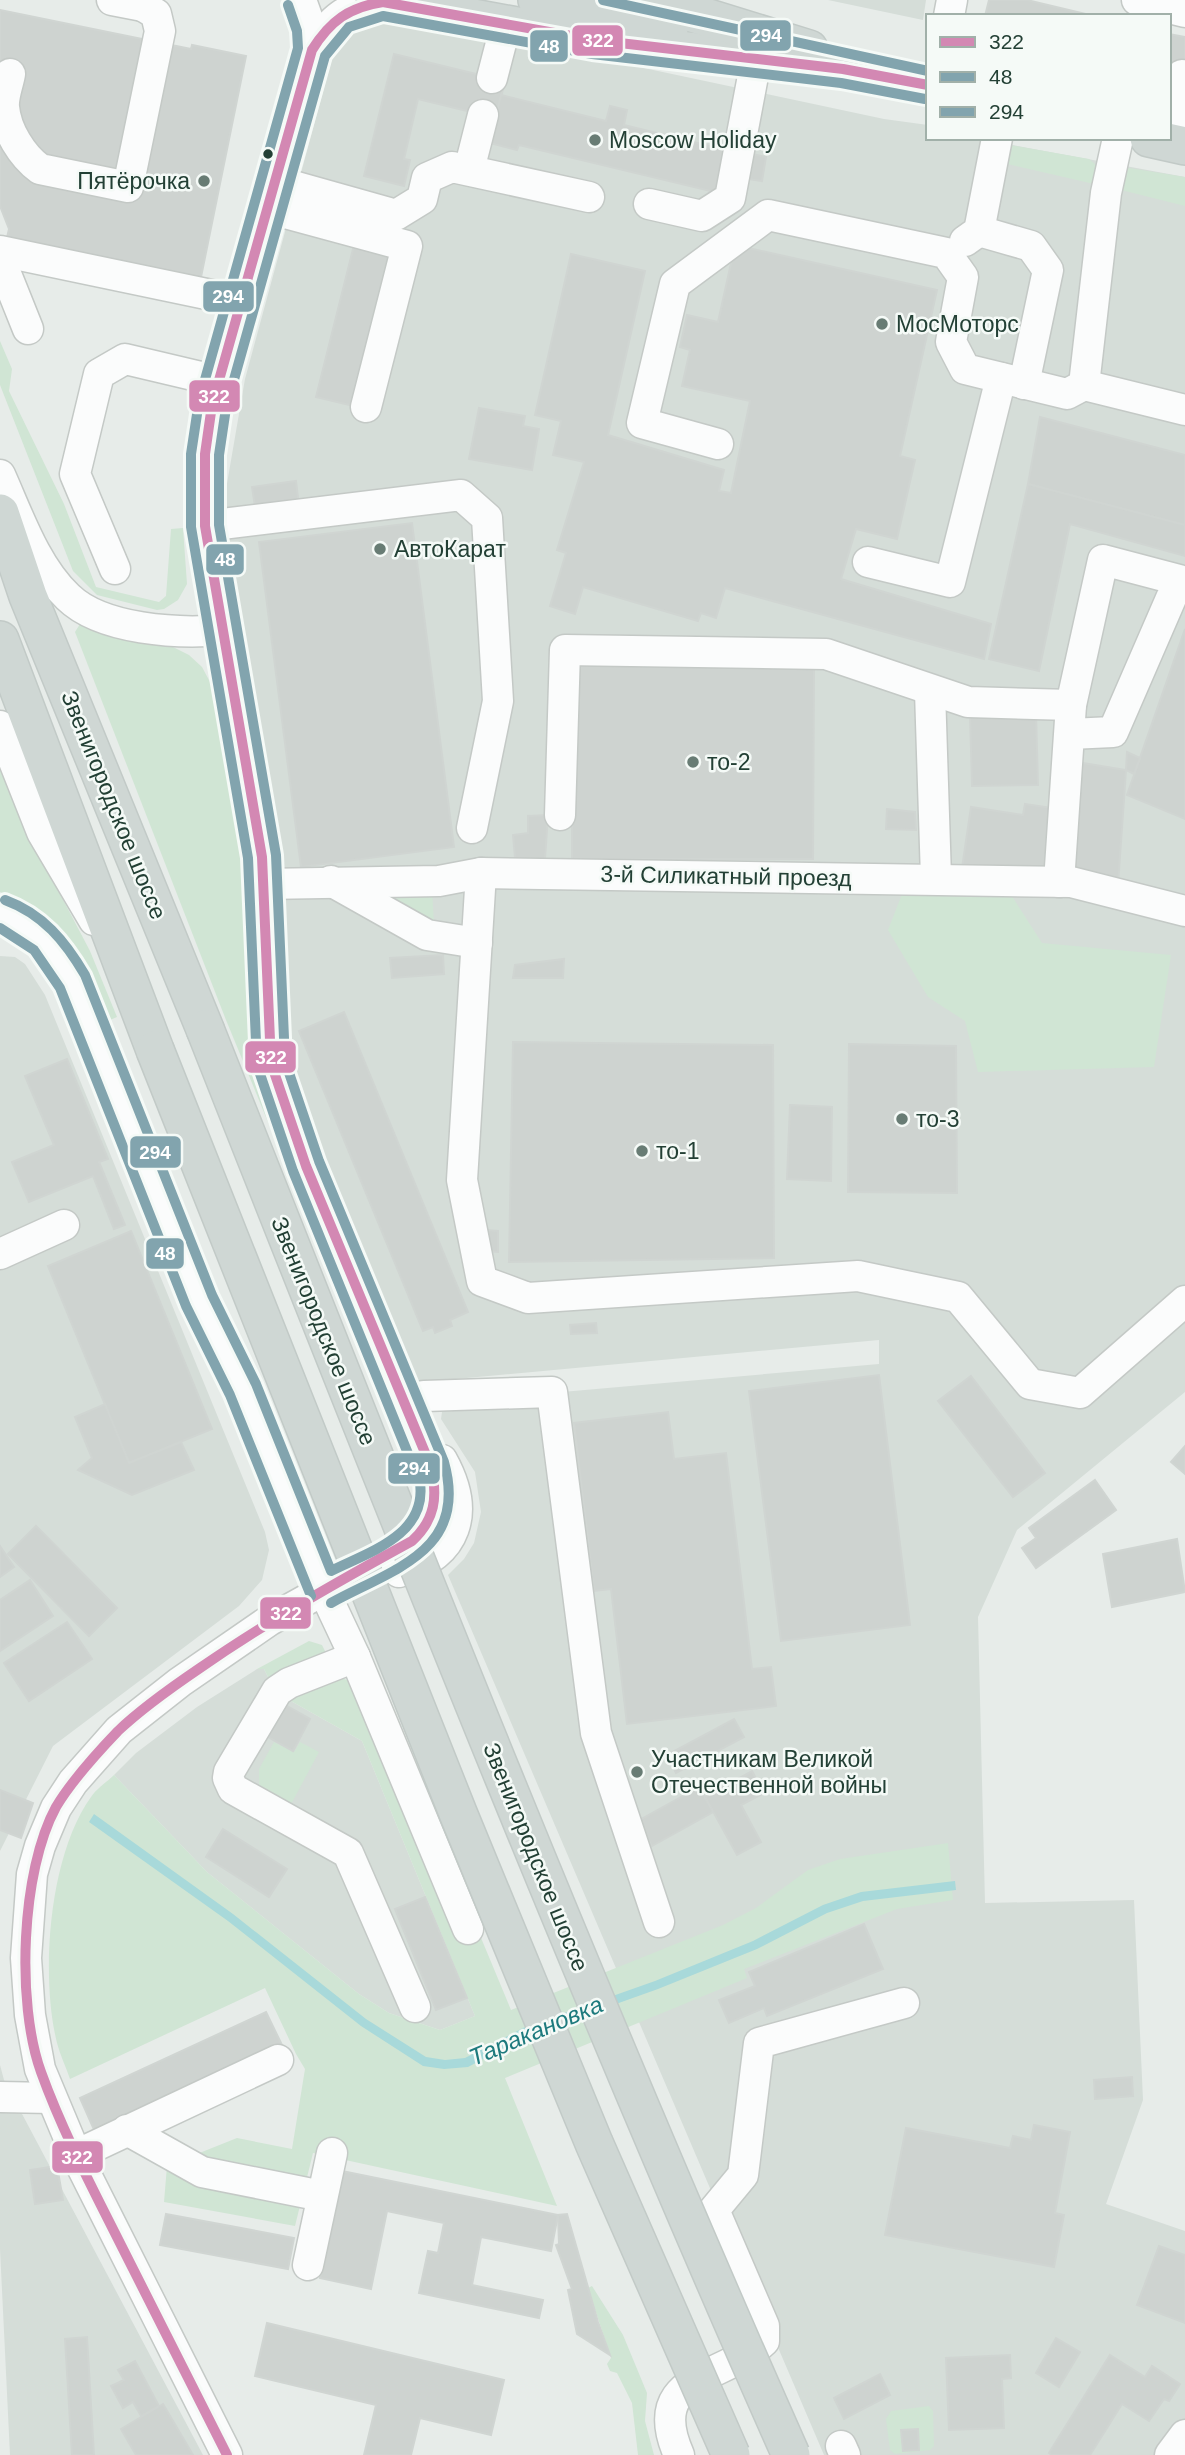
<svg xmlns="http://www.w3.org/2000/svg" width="1185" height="2455" font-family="Helvetica,sans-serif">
  <rect width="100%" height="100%" fill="#e7ece9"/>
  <g fill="#d5ddd8">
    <polygon points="828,0 926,0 923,20"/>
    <polygon points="364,15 592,57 884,119 928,125 928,138 989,138 996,142 1185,177 1185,1392 1017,1530 978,1617 985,1903 1134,1900 1143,2100 1106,2204 1185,2231 1185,2455 824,2455 448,1575 464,1559 474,1543 481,1512 475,1472 441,1419 443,1405 450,1402 879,1364 879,1340 412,1383 298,1107 281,1059 248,693 227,543 224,501 245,379 336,44 342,30"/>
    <polygon points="0,956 15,957 25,964 45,995 265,1532 269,1550 262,1580 239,1606 53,1746 0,1851"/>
    <polygon points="257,1669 264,1669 272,1685 282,1696 362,1741 475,2016 440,2030 389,2013 359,1994 207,1872 114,1775 136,1753 197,1707"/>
    <polygon points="0,2065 4,2080 203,2455 10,2455 0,2249"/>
  </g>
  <g fill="#d0e5d4">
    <polygon points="1010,145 1089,159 1097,166 1094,184 1003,163"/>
    <polygon points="1129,168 1185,177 1185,206 1117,189 1124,170"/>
    <polygon points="0,341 12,369 9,391 64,504 96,587 159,602 166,596 171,529 183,528 187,584 178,600 164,609 157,610 97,595 73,571 0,385"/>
    <polygon points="80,624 173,647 189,655 202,667 219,699 249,859 295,1170 289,1173 226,1020 75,632"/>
    <path d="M0,748L48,871L90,951L117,1017L110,1020C81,950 73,924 0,892Z"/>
    <polygon points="432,889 434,924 380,897"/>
    <polygon points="904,889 1010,893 1042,943 1171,955 1154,1067 978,1072 965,1021 928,997 888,930"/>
    <polygon points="309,1641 322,1645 327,1655 272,1685 264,1669 257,1669"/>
    <path d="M342,1678L352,1682L479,1933L511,2010L723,1925L756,1908L808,1870L840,1859L948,1843L953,1900L897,1909L744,1969L747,1978L505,2078L557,2206L313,2153L295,2226L164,2202L167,2166L237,2138L292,2149L305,2069L296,2054L265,1988L70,2079C66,2067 60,2055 57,2043C40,1975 49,1855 91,1797C97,1788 107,1782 114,1775L207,1872L359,1994L389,2013L440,2030L475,2016L362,1741L282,1696Z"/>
    <polygon points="274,1742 294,1752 300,1742 319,1752 289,1808 259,1792 259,1769"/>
    <polygon points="592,2286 623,2335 647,2393 645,2421 654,2455 638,2455 632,2403 617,2373 610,2371 607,2364 611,2358 588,2288"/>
    <polygon points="929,2406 933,2411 934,2446 930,2450 895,2454 890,2450 886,2419 891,2411"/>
  </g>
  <polygon fill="#a8d9da" points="94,1814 233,1914 366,2019 426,2057 445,2060 465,2058 525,2027 655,1981 753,1941 823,1905 861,1892 955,1881 956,1890 863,1901 827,1913 757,1949 658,1989 529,2035 468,2067 444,2069 423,2066 361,2026 228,1921 89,1822"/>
  <g fill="#ced3d0" stroke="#d0d5d2" stroke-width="2">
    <polygon points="989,0 1027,0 1094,16 985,16"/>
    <polygon points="0,10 191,49 192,45 246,56 200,282 6,242 9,229 0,206"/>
    <polygon points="1169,34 1185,37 1185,76 1169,72"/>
    <polygon points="394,54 505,81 496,118 418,99 404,159 410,160 404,186 364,176"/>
    <polygon points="501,95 606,121 610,106 627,110 624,125 726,150 715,192 519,145 517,150 490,143"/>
    <polygon points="752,154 766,157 762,181 748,179"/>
    <polygon points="355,241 396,252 358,407 316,397"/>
    <polygon points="735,245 937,290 900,456 915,460 897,539 856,529 841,579 991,624 984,659 725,588 716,618 701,613 698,621 583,587 575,614 550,606 566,553 557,550 584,462 553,455 561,421 535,415 571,254 645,271 608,435 724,470 719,491 731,493 750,401 682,386 690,350 680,347 687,315 718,322"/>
    <polygon points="479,408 525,416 523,426 539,429 532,470 469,459"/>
    <polygon points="1040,417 1185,455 1185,525 1028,484"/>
    <polygon points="296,481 299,506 256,513 252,487"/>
    <polygon points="1028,484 1185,525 1185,556 1070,524 1039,671 989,659"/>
    <polygon points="412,523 454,847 301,867 259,542"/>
    <polygon points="1185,629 1185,819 1127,795"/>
    <polygon points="572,665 814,666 813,859 572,859"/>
    <polygon points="1036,713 1038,785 972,786 970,715"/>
    <polygon points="1127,752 1140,758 1134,774 1126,770"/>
    <polygon points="1083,763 1126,770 1118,885 1068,878"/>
    <polygon points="1025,804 1059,809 1050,871 962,868 971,807 1023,815"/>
    <polygon points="887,809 915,812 916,830 886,829"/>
    <polygon points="548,815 545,859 515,858 513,835 528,833 528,816"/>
    <polygon points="443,955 444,974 392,978 390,958"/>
    <polygon points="564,959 563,978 513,978 515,965"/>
    <polygon points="344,1012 468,1312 450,1320 452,1326 435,1333 433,1327 423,1331 299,1031"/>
    <polygon points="513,1042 773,1045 774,1258 509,1262"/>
    <polygon points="849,1044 956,1046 957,1193 848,1192"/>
    <polygon points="67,1059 108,1159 99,1162 125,1225 114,1229 93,1176 29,1202 12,1162 54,1145 25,1076"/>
    <polygon points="790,1105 832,1107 831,1181 787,1179"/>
    <polygon points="487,1230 498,1231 498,1252 486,1251"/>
    <polygon points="131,1231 212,1429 129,1463 48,1266"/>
    <polygon points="596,1323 597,1333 571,1334 570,1325"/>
    <polygon points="879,1375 910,1625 781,1641 749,1391"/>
    <polygon points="971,1376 1045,1473 1013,1497 938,1401"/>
    <polygon points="105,1404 129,1463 181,1442 194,1470 132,1495 78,1470 92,1458 75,1417"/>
    <polygon points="668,1412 674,1459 726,1453 752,1669 771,1667 776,1706 627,1724 611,1589 594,1591 574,1423"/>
    <polygon points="1185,1446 1185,1474 1171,1462"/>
    <polygon points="1095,1480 1116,1510 1036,1568 1022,1548 1036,1538 1029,1528"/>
    <polygon points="36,1526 117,1608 89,1636 8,1554"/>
    <polygon points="1177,1539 1185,1592 1112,1607 1103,1554"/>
    <polygon points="0,1546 14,1567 0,1577"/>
    <polygon points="30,1580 53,1616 0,1651 0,1600"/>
    <polygon points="67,1622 92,1659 29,1701 4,1663"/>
    <polygon points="280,1702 310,1719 293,1751 263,1734"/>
    <polygon points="734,1719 744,1737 676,1773 667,1755"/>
    <polygon points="752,1771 764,1793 741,1805 761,1842 737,1855 705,1797"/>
    <polygon points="699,1787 713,1812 652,1846 638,1821"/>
    <polygon points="0,1790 33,1803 21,1838 0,1830"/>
    <polygon points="223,1829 287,1869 269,1897 206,1857"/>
    <polygon points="425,1897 467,1998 436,2010 395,1909"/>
    <polygon points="864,1924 883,1969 767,2016 764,2008 729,2023 719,2000 755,1986 749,1972"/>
    <polygon points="266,2012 282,2045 95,2132 80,2098"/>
    <polygon points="1132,2077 1133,2096 1095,2099 1094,2080"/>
    <polygon points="1034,2125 1070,2132 1055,2213 1064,2215 1054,2267 885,2235 906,2128 1010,2148 1013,2136 1031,2140"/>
    <polygon points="57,2166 63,2200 35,2204 30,2170"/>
    <polygon points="342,2171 558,2215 551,2251 481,2237 472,2285 543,2300 539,2318 419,2293 428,2251 438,2253 444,2223 387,2211 371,2289 320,2278"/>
    <polygon points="166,2214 294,2238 288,2269 160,2245"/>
    <polygon points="567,2214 598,2322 610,2355 577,2334 568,2290 572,2289 556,2245 559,2244 558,2215"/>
    <polygon points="1159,2246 1185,2255 1185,2323 1137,2305"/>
    <polygon points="267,2323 504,2380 491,2435 420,2418 411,2455 364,2455 376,2405 255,2376"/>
    <polygon points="87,2337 94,2455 72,2455 65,2339"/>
    <polygon points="1056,2338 1080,2352 1059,2387 1036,2373"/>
    <polygon points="1010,2355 1011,2378 1002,2379 1004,2428 949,2430 946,2358"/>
    <polygon points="1110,2355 1145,2377 1152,2366 1180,2384 1169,2401 1164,2399 1149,2421 1122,2404 1090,2455 1052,2455 1049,2453"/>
    <polygon points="135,2361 159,2406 141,2416 133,2402 123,2408 111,2386 124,2380 118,2370"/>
    <polygon points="880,2374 890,2395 844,2419 834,2398"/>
    <polygon points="163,2404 193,2455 136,2455 121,2429"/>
    <polygon points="918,2429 919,2450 903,2451 901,2430"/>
  </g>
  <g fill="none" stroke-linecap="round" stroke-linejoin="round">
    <g stroke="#c4c9c6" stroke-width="33">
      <g id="minor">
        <polyline points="112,0 143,6 144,0"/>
        <polyline points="301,0 311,28 312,50"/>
        <polyline points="1137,0 1185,12"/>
        <polyline points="949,16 952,0"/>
        <path d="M10,74C8,85 3,97 4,107C6,130 22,156 40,169L128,187L160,31L156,14L143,6"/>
        <polyline points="492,78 506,24"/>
        <polyline points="1169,143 1182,75"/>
        <polyline points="469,170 483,115"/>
        <polyline points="275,181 396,215 422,199 427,178 452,167 589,197"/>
        <polyline points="649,204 702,216 730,198 756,60"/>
        <polyline points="267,208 407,246 366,407"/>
        <polyline points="979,231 1031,246 1048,270 1024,384"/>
        <polyline points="965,241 979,231 997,138"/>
        <polyline points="0,251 240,301"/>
        <polyline points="0,259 28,329"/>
        <polyline points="1084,385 1106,193 1118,138"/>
        <polyline points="718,444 642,423 675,284 768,215 946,253 963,277 951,342 965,369 1067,394 1084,385 1185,410"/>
        <path d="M0,475C18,515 35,566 68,597C102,630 178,634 223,630"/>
        <polyline points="205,526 461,495 487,518 498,701 472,828"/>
        <polyline points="868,562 950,582 1001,378"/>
        <polyline points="115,569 75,474 99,374 125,359 218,381"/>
        <polyline points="930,691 936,878"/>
        <polyline points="0,726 42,832 94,920"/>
        <polyline points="560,815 565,650 826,654 968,702 1071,705"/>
        <polyline points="481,873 462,1180 482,1281 528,1298 858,1276 958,1297 1030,1384 1080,1393 1185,1301"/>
        <polyline points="331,881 427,935 477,943"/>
        <polyline points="1059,882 1071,705 1103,560 1179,580 1113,732 1070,734"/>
        <polyline points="264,884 439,881 481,873 1071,882 1185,911"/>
        <path d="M0,912C37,932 52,945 73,982L199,1301L243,1389L324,1591L355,1657L289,1683L277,1691L229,1772L228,1778L233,1789L348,1853L415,2007"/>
        <polyline points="0,1254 64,1225"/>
        <polyline points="404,1400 424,1396 552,1392 596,1733 659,1922"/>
        <path d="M399,1572C458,1555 471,1512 442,1460"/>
        <polyline points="355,1657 468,1929"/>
        <polyline points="0,2097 51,2098"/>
        <polyline points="127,2130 202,2172 322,2196"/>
        <polyline points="76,2155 278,2060"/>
        <polyline points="308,2265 332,2153"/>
        <polyline points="841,2446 845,2455"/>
        <path d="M227,2455L76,2155L40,2069L30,2015L26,1958L32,1874L40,1846L56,1808L73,1782L119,1730L180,1682L270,1620L412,1541C437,1521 439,1497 431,1467L306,1166L281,1099L271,1063L265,979L262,857L205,526V454L212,405L312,50C331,18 346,6 383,2"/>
        <path d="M679,2455C643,2374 724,2380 764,2341V2326L714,2210L743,2175L759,2043L904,2003"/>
        <polyline points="1170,2455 1185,2435"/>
      </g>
    </g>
    <g stroke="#c2cac7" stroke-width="40">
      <g id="major">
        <polyline points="374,0 594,40 843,69"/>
        <polyline points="537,0 669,29"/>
        <polyline points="650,0 809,49"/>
        <polyline points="821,64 928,85"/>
        <polyline points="1149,138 1185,146"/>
        <polyline points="0,513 28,596 205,1029"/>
        <polyline points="0,640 155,1050"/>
      </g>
    </g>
    <use href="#minor" stroke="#fbfcfc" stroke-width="30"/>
    <use href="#major" stroke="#cfd7d4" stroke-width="37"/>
    <g stroke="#c2cac7" stroke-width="40" stroke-linecap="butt">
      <g id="major-bridge">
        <path d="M205,1029C394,1507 582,1985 791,2455"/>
        <polyline points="155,1050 458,1813 594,2143 731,2455"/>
      </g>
    </g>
    <use href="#major-bridge" stroke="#cfd7d4" stroke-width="37"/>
    <g stroke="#f5faf7" stroke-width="16">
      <path id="bus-1" d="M227,2455C192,2386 158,2318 123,2249C94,2191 63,2133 41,2072C16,2003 21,1871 56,1807C72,1780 96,1754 118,1731C142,1708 172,1687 200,1668C268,1621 339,1581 412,1541C435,1520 438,1497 431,1467L306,1166L271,1063L262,857L205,526V454L212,405L312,50C330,21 349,7 383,2L594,40L843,69L928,85"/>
    </g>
    <g stroke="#f5faf7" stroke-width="16">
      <g id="bus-2">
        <polyline points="0,928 34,950 60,988 186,1306 230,1395 311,1596"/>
        <path d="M331,1603C393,1569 469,1551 444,1462L319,1161L285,1061L276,855L219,525V455L226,408L325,56L349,27L383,16L592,54L841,83L925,99"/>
      </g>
    </g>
    <g stroke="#f5faf7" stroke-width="16">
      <g id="bus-3">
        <polyline points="603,0 928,71"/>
        <path d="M5,900C43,914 65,941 85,975L212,1295L256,1384L331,1571C369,1552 427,1535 420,1483L293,1171L257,1065L248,858L191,527V454L199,401L298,48L297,31L288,5"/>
      </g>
    </g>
    <use href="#bus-1" stroke="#d388b3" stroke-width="10"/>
    <use href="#bus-2" stroke="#82a4ae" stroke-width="10"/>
    <use href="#bus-3" stroke="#82a4ae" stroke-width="10"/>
  </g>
  <g fill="#687c74" stroke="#f5faf7" stroke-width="2.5">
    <circle cx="595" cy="140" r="7"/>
    <circle cx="204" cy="181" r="7"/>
    <circle cx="882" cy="324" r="7"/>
    <circle cx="380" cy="549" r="7"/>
    <circle cx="693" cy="762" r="7"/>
    <circle cx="902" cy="1119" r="7"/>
    <circle cx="642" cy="1151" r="7"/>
    <circle cx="637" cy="1772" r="7"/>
  </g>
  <circle fill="#234035" stroke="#f5faf7" stroke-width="2.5" cx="268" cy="154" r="6"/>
  <g text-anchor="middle" stroke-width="5" stroke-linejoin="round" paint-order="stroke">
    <g font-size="23" fill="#234035" stroke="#f5faf7" text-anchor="start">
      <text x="609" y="148">Moscow Holiday</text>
      <text x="190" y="189" text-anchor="end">Пятёрочка</text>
      <text x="896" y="332">МосМоторс</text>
      <text x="394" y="557">АвтоКарат</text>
      <text x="707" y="770">то-2</text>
      <text x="916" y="1127">то-3</text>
      <text x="656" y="1159">то-1</text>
      <text x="651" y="1767">Участникам Великой<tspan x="651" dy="26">Отечественной войны</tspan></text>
    </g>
    <g font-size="23" fill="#234035" stroke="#f5faf7">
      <text transform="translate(114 805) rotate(68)" y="8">Звенигородское шоссе</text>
      <text transform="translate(726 876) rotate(1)" y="8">3-й Силикатный проезд</text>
      <text transform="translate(324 1331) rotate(68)" y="8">Звенигородское шоссе</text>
      <text transform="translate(536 1857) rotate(68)" y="8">Звенигородское шоссе</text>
    </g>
    <g font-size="24" font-style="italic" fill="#1d7a7d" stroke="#f5faf7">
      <text transform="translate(536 2031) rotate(-23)" y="8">Таракановка</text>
    </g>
  </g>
  <g stroke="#f5faf7" stroke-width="2.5">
    <rect x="739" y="19" width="53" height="33" rx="7" fill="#82a4ae"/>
    <rect x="571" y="24" width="53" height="33" rx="7" fill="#d388b3"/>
    <rect x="529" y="29" width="40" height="34" rx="7" fill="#82a4ae"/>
    <rect x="202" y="280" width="53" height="33" rx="7" fill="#82a4ae"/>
    <rect x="188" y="379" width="53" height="34" rx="7" fill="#d388b3"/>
    <rect x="205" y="543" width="40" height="33" rx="7" fill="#82a4ae"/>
    <rect x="244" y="1040" width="53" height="34" rx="7" fill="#d388b3"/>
    <rect x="129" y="1135" width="53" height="34" rx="7" fill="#82a4ae"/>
    <rect x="145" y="1237" width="40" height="33" rx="7" fill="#82a4ae"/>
    <rect x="387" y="1452" width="54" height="33" rx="7" fill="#82a4ae"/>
    <rect x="259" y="1596" width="53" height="34" rx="7" fill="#d388b3"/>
    <rect x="51" y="2140" width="53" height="34" rx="7" fill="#d388b3"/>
  </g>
  <g font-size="19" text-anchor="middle" font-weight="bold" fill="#fff">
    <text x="766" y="42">294</text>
    <text x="598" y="47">322</text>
    <text x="549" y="53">48</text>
    <text x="228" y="303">294</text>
    <text x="214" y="403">322</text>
    <text x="225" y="566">48</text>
    <text x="271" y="1064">322</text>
    <text x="155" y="1159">294</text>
    <text x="165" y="1260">48</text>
    <text x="414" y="1475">294</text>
    <text x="286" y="1620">322</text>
    <text x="77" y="2164">322</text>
  </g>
  <rect x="926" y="14" width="245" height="126" fill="#f5faf7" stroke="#a1b0a9" stroke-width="2"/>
  <rect x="940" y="37" width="35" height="10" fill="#d388b3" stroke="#a1b0a9" stroke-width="2"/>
  <text x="989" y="49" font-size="21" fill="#234035">322</text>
  <rect x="940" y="72" width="35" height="10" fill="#82a4ae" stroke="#a1b0a9" stroke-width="2"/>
  <text x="989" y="84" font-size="21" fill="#234035">48</text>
  <rect x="940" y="107" width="35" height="10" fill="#82a4ae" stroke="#a1b0a9" stroke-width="2"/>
  <text x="989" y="119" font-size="21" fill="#234035">294</text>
</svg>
